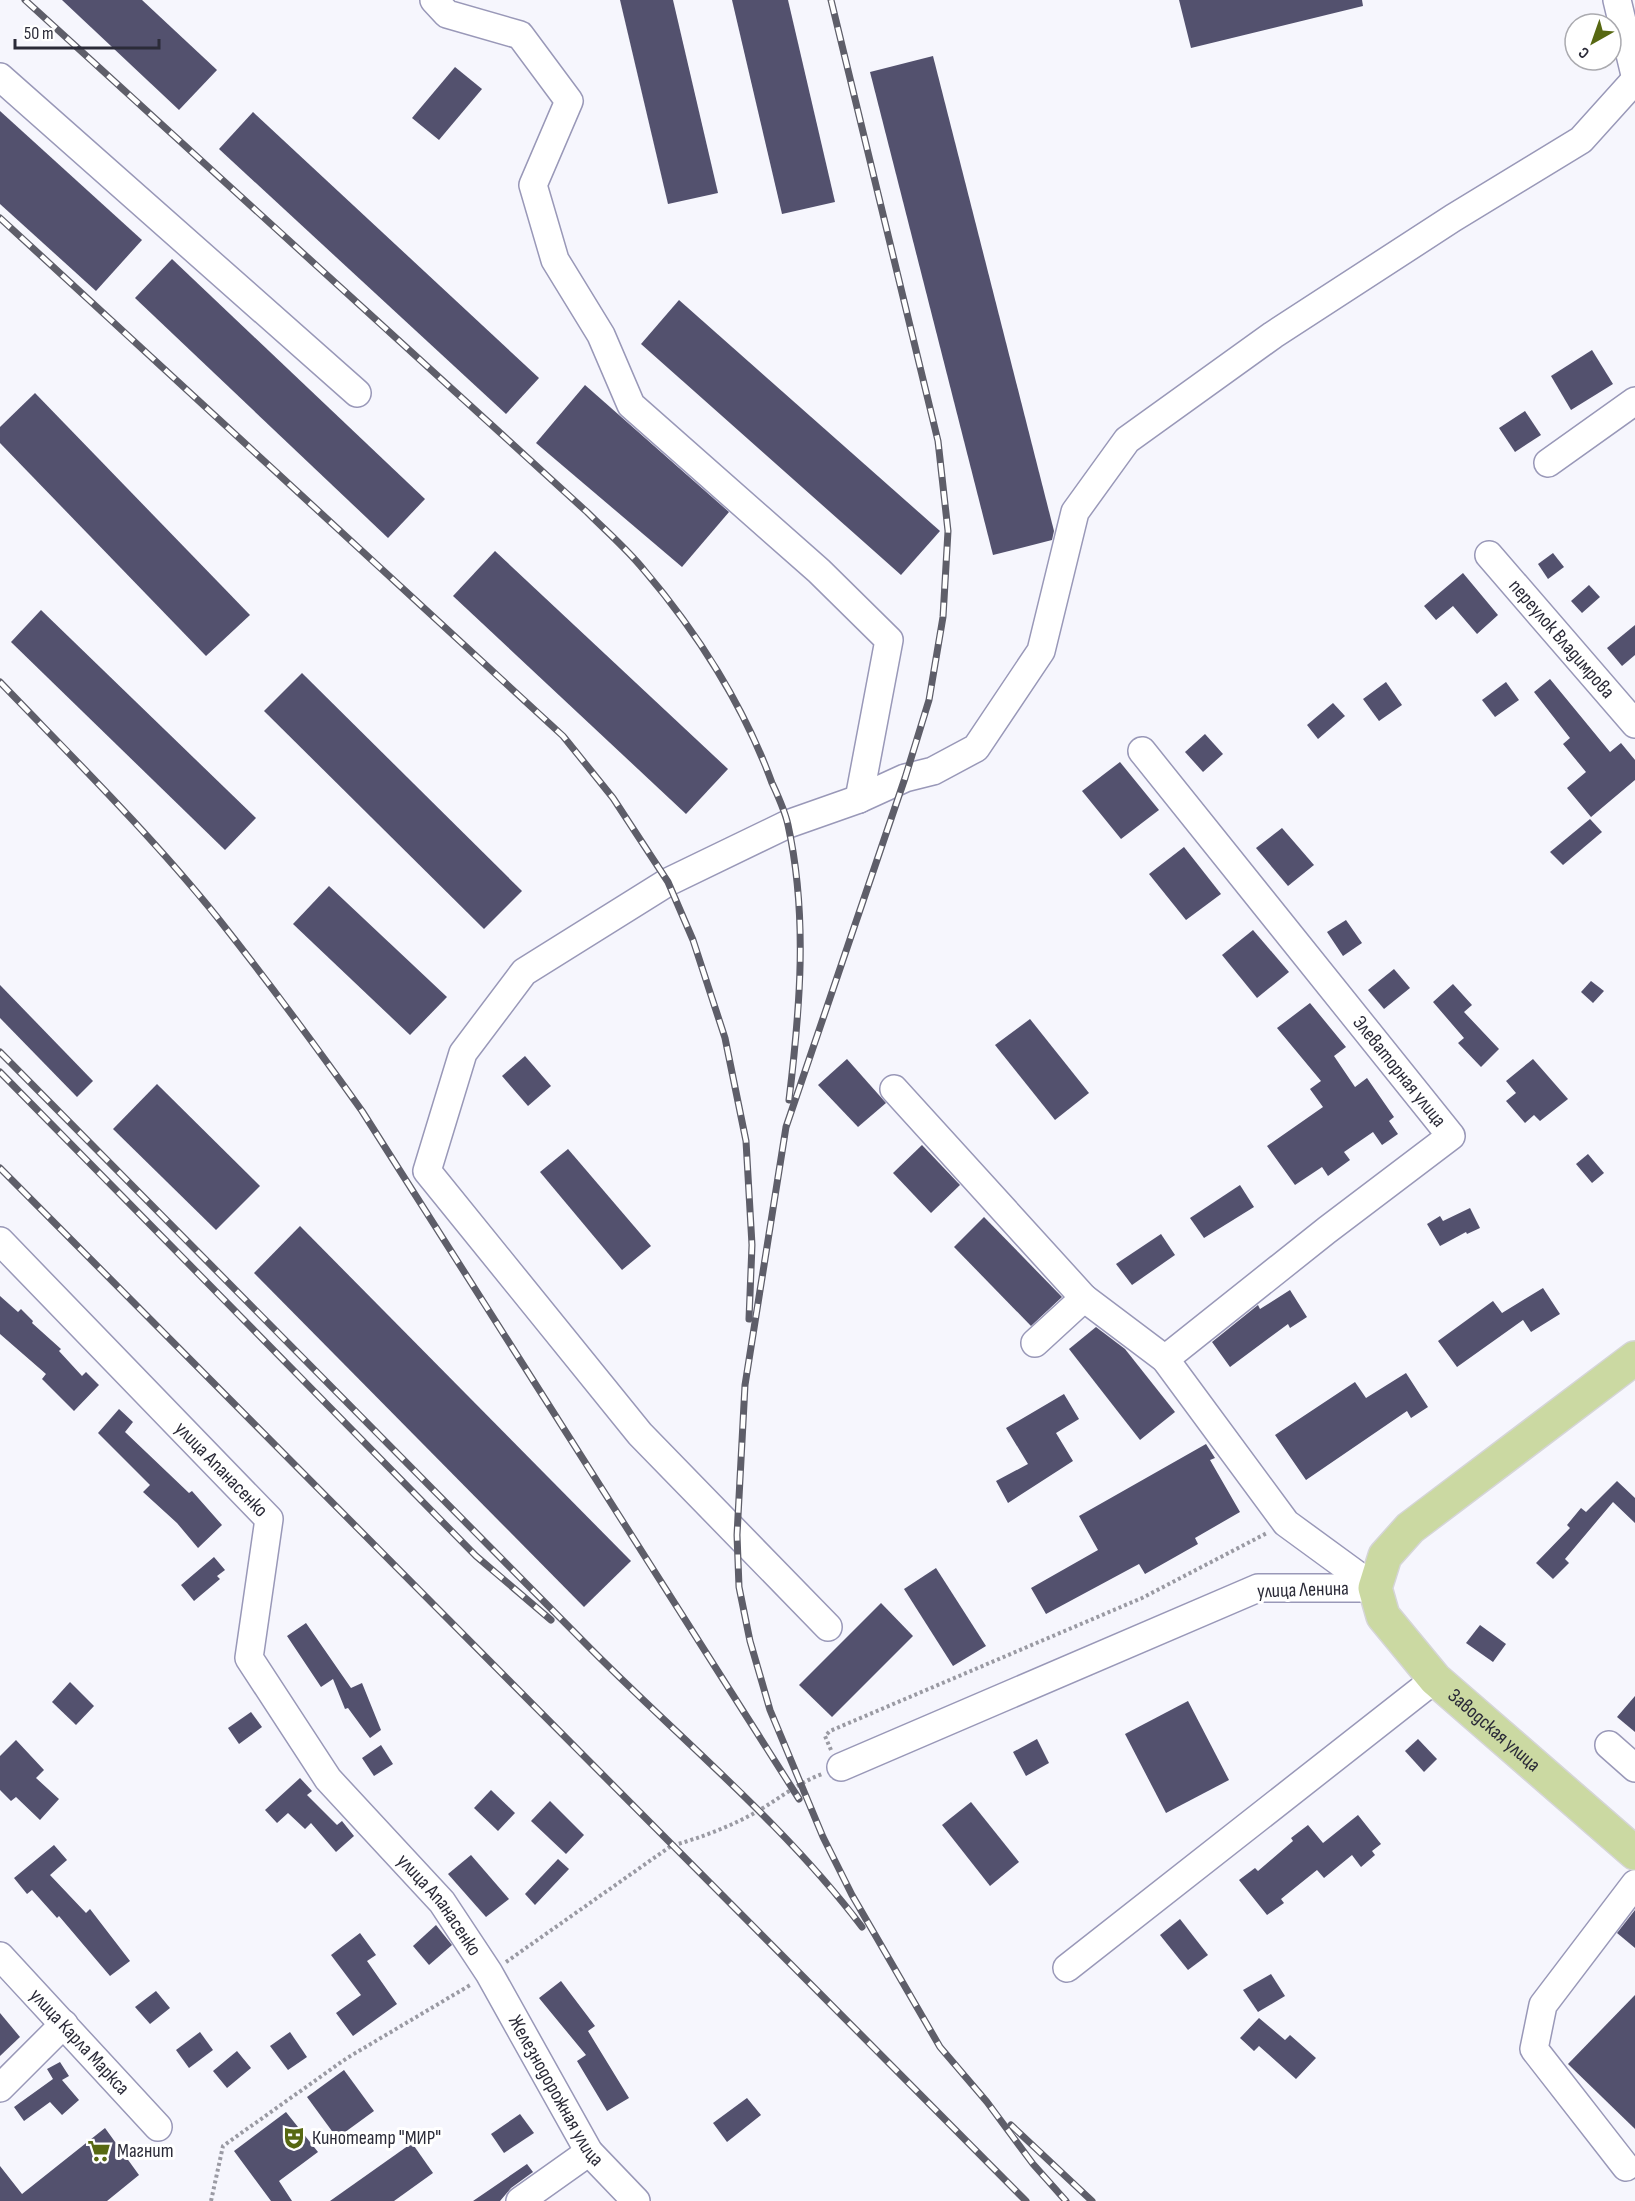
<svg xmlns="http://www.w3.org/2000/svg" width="1635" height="2201" font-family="'Sofia Sans Condensed',sans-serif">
<rect width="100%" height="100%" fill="#f6f6fd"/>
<g fill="#53516e">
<path d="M62,0h80l75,70 -38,40z"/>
<path d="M620,0h53l45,193 -50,11z"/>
<path d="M732,0h56l47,202 -53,12z"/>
<path d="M1179,0h183l1,6 -172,42z"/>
<path d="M933,56l121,475 -2,9 -59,15 -123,-483z"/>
<path d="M455,67l27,22 -43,51 -27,-22z"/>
<path d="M0,111l142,129 -46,51 -96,-87z"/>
<path d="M253,112l286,266 -33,36 -287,-265z"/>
<path d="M172,259l253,240 -37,39 -253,-240z"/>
<path d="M679,300l261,231 -39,44 -260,-231z"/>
<path d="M1592,350l21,34 -42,26 -20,-34z"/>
<path d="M585,385l144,127 -47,55 -146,-124z"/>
<path d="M35,393l215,222 -44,41 -206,-213v-16z"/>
<path d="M1525,411l16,24 -26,17 -16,-24z"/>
<path d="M495,551l233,218 -42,45 -233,-218z"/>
<path d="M1553,553l11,14 -16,12 -10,-15z"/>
<path d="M1463,573l35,42 -21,19 -24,-28 -17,14 -12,-14z"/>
<path d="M1589,585l11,12 -18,16 -11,-12z"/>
<path d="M41,610l215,208 -31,32 -214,-208z"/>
<path d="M1635,625v30l-13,11 -15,-18z"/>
<path d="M302,673l220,218 -38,38 -220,-218z"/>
<path d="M1550,679l60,73 11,-9 14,17v20l-44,37 -24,-29 19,-16 -23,-28 7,-6 -36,-46z"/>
<path d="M1386,682l16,23 -23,16 -16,-22z"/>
<path d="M1506,682l13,18 -24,17 -13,-17z"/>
<path d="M1333,703l12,13 -27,23 -11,-14z"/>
<path d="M1205,734l18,20 -20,18 -18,-20z"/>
<path d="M1120,762l39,48 -38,29 -39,-48z"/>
<path d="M1590,819l12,13 -39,33 -13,-13z"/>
<path d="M1282,828l32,37 -26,21 -32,-38z"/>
<path d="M1184,847l37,47 -35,26 -37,-46z"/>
<path d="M329,886l118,111 -37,38 -117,-111z"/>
<path d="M1346,920l16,23 -19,13 -16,-24z"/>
<path d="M1253,930l36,42 -32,26 -35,-43z"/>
<path d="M1394,969l16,19 -26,21 -16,-19z"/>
<path d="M1591,981l13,10 -11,12 -12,-11z"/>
<path d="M1453,984l19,21 -8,7 35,37 -18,18 -23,-24 6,-5 -31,-36z"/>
<path d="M0,985l93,96 -16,16 -77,-79z"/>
<path d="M1310,1003l36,44 -12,9 21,31 12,-9 27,39 -5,4 9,13 -16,11 -9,-13 -29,20 6,8 -22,16 -6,-9 -27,18 -28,-39 56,-39 -13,-18 11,-8 -44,-53z"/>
<path d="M1030,1019l59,74 -34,27 -60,-75z"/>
<path d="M525,1056l26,30 -23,20 -26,-30z"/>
<path d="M847,1059l39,44 -28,24 -40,-42z"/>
<path d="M1533,1059l35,40 -28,22 -6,-6 -9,8 -19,-22 10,-8 -10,-12z"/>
<path d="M157,1084l103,102 -44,44 -103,-101z"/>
<path d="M922,1145l38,40 -29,28 -38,-40z"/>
<path d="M568,1149l83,97 -29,24 -82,-98z"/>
<path d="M1588,1154l16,19 -12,10 -16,-19z"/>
<path d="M1240,1185l14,22 -50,31 -14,-20z"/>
<path d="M1470,1208l10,20 -13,6 -1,-2 -26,14 -13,-22 13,-8 3,5z"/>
<path d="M984,1217l78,80 -31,29 -77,-79z"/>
<path d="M300,1226l331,335 -47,46 -330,-334z"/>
<path d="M1161,1234l14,21 -43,30 -16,-21z"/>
<path d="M1543,1288l17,26 -29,18 -8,-12 -66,47 -19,-26 55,-40 9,12z"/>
<path d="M1290,1290l17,27 -17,11 -2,-4 -58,43 -18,-25 46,-37 2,4z"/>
<path d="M0,1296l18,16 3,-3 12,12 -1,2 29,26 -2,2 23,25 4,-4 13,13 -25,26 -32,-32 4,-5 -46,-40z"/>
<path d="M1096,1327l29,22 50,63 -35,28 -71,-91z"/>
<path d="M1406,1373l22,34 -17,11 -4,-7 -101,69 -31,-45 80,-53 11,16z"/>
<path d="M1064,1394l15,25 -23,14 17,28 -65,42 -12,-22 32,-17 -22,-36z"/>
<path d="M119,1409l14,13 -8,10 64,61 3,-2 30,34 -24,23 -21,-25 -34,-31 7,-7 -52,-52z"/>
<path d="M1206,1444l9,14 -5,2 30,52 -45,26 3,6 -53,30 -6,-10 -93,50 -15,-26 67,-38 -19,-34z"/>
<path d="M1617,1481l18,17v25l-22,-21 -48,57 4,4 -16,16 -17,-16 34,-35 -3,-3 14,-17 5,4z"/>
<path d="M214,1557l11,13 -8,6 3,3 -26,22 -13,-16z"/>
<path d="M936,1568l50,78 -33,20 -49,-77z"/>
<path d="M881,1603l32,33 -81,81 -33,-32z"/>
<path d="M306,1623l45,65 11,-5 19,47 -11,8 -22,-30 -3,1 -12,-30 -12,8 -34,-51z"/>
<path d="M1480,1625l26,19 -13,18 -27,-19z"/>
<path d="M70,1682l24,24 -18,19 -24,-23z"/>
<path d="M1635,1696v36l-18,-15z"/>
<path d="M1188,1701l41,79 -63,33 -41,-79z"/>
<path d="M251,1712l11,15 -23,17 -11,-16z"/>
<path d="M1037,1739l12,24 -23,13 -13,-24z"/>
<path d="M1418,1739l19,20 -13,13 -19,-21z"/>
<path d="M16,1740l28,30 -8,8 23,21 -19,21 -24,-23 -5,4 -11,-11v-34z"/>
<path d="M381,1745l12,19 -19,12 -12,-18z"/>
<path d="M300,1778l12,13 -5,4 30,30 5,-4 12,15 -18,16 -25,-29 -6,6 -17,-16 -11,10 -12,-13z"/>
<path d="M491,1790l24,23 -17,18 -24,-23z"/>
<path d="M550,1801l34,34 -18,19 -35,-33z"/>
<path d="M971,1802l48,60 -29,24 -48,-61z"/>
<path d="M1358,1815l23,29 -9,7 3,4 -14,12 -9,-12 -28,23 -7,-8 -36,29 3,4 -17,12 -28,-35 16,-12 3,3 35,-30 -2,-3 17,-13 15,18z"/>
<path d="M54,1845l13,15 -17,15 36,38 4,-4 40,52 -20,15 -51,-60 -2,2 -25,-28 -5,4 -13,-16z"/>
<path d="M471,1855l38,44 -23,18 -38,-43z"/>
<path d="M558,1859l11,10 -34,36 -10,-11z"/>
<path d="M1635,1910v38l-18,-15z"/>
<path d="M1180,1919l28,36 -20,15 -28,-35z"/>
<path d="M436,1925l16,20 -23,20 -16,-19z"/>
<path d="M360,1933l16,22 -9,6 30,43 -44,32 -17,-23 25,-18 -30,-40z"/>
<path d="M1271,1974l14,22 -27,16 -15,-22z"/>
<path d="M561,1981l34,45 -7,5 41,67 -22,13 -30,-50 9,-6 -47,-57z"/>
<path d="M156,1991l14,17 -20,16 -15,-17z"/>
<path d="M1635,1995v134l-67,-65z"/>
<path d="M0,2013l20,24 -20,19z"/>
<path d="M1259,2018l26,22 5,-5 26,23 -20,21 -37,-33 -5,5 -14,-13z"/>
<path d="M200,2032l13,18 -24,18 -13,-18z"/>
<path d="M290,2032l17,25 -19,13 -18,-24z"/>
<path d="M237,2051l14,17 -24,20 -14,-17z"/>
<path d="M60,2062l9,14 -7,4 17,20 -17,15 -12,-13 -26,19 -10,-14 39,-28 -6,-10z"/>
<path d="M344,2070l30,41 -37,27 -30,-41z"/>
<path d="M747,2098l14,17 -34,27 -14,-19z"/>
<path d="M286,2112l32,40 -39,29 13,20h-21l-37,-50z"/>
<path d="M520,2114l14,19 -30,20 -13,-19z"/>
<path d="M105,2128l34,47 -32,26h-107v-35l22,28z"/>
<path d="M412,2143l21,30 -39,28h-64z"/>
<path d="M527,2164l6,8 -22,16 -11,13h-27z"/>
</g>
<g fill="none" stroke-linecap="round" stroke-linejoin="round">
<g stroke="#9998b8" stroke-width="30">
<g id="minor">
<path d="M434,0l13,14 73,21 49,66 -36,84 22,75 46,75 30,70 188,166 70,69 -30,159"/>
<path d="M1617,0l18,75"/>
<path d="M0,77l357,316"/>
<path d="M1548,463l87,-62"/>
<path id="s1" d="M1489,555l146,169"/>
<path id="s2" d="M1142,751l309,385 -124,94 -162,129"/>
<path d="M894,1089l190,209"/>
<path id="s3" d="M0,1241l269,278 -20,139 79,121 114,123 47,71 100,179 47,49"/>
<path d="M1035,1343l49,-45 81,61 121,164 89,65"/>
<path d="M828,1627l-188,-193 -213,-263 36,-118 61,-81 144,-90 120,-58 71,-25 46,-21 28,-7 43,-23 65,-97 34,-139 52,-72 146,-105 180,-117 128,-78 54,-60"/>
<path d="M1609,1745l26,23"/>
<path d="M841,1767l417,-179h117"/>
<path id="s4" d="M0,1956l158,171"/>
<path d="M1067,1968l368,-289"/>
<path d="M0,2088l64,-64"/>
<path d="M1626,2167l-92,-118 9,-44 92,-121"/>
<path d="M520,2201l69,-49"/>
</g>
</g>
<g stroke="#d5d5d7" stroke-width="36">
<g id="major">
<path id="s5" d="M1635,1358l-225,170 -25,28 -10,32 8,28 52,63 200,174"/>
</g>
</g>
<g stroke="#9a9aa3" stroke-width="4" stroke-dasharray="3 3" stroke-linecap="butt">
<path d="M831,1750l-6,-14 5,-5 312,-133 125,-65"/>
<path d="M506,1962l165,-116c29,-8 61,-20 87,-35 22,-13 40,-28 64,-37"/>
<path d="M211,2201l12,-55 124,-88 125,-74"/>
</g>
<use href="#minor" stroke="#fff" stroke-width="27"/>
<use href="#major" stroke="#cbd9a2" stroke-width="33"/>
<g stroke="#5e5e69" stroke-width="7">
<g id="rail">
<path d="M25,0l562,512c19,19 40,37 57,58 53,62 100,136 128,213 6,13 13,28 16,42 20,91 12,184 1,275"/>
<path d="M831,0l107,441 10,90 -5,86 -14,83 -24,78 -119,349 -41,258 -8,150 2,52 11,54 20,69 53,127 29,58 88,152 47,55 46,62 33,37"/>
<path d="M0,218l563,518 50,62 55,84 25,58 32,98 21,103 6,104 -3,74"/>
<path d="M0,682c74,77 150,152 217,235 50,63 98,128 145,194l437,688"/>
<path d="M0,1052c194,196 388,392 582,588 93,95 200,181 280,287"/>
<path d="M0,1072l476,484 75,64"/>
<path d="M0,1168l1026,1033"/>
<path d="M1011,2125l81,76"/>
</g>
</g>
<use href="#rail" stroke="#fff" stroke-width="4.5" stroke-dasharray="14" stroke-linecap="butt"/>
</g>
<defs>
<g id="theatre-bare" transform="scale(1.8)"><path d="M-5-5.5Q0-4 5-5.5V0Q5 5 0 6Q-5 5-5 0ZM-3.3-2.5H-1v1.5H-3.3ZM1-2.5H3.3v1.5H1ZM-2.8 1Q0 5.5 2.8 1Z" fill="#576812" stroke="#fff" stroke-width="2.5" paint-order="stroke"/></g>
<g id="supermarket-bare" transform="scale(1.8)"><path d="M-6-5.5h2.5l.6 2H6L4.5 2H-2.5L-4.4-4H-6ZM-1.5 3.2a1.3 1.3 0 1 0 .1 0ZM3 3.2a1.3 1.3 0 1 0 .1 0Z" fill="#576812" stroke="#fff" stroke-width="2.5" paint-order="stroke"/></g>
</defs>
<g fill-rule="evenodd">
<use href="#theatre-bare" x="294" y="2138"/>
<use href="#supermarket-bare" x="99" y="2151"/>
</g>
<g text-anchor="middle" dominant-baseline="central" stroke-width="6" stroke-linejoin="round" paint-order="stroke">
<g font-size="20" fill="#2b2b38" stroke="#fff">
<text stroke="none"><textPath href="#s1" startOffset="111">переулок Владимрова</textPath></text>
<text stroke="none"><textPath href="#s2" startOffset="411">Элеваторная улица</textPath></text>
<text stroke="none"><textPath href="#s3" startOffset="318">улица Апанасенко</textPath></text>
<text transform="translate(1303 1590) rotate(-2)">улица Ленина</text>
<text stroke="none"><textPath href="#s5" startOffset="542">Заводская улица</textPath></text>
<text stroke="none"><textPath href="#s3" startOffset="840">улица Апанасенко</textPath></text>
<text stroke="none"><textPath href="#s4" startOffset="117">улица Карла Маркса</textPath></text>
<text stroke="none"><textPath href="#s3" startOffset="1060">Железнодорожная улица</textPath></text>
</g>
<g font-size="20" fill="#2b2b38" stroke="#fff" text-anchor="start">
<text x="312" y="2138">Кинотеатр "МИР"</text>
<text x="117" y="2151">Магнит</text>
</g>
</g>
<g transform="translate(1593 42) rotate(220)"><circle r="28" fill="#ffffff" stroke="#aaaaaf" stroke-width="1.5"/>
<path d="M0-4.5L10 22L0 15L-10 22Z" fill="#576812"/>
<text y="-9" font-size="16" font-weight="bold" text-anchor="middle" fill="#2b2b38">С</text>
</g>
<path d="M15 39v9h144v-9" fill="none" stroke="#2b2b38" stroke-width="3"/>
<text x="24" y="39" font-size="18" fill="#2b2b38" stroke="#ffffff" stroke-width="4.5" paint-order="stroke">50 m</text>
</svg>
